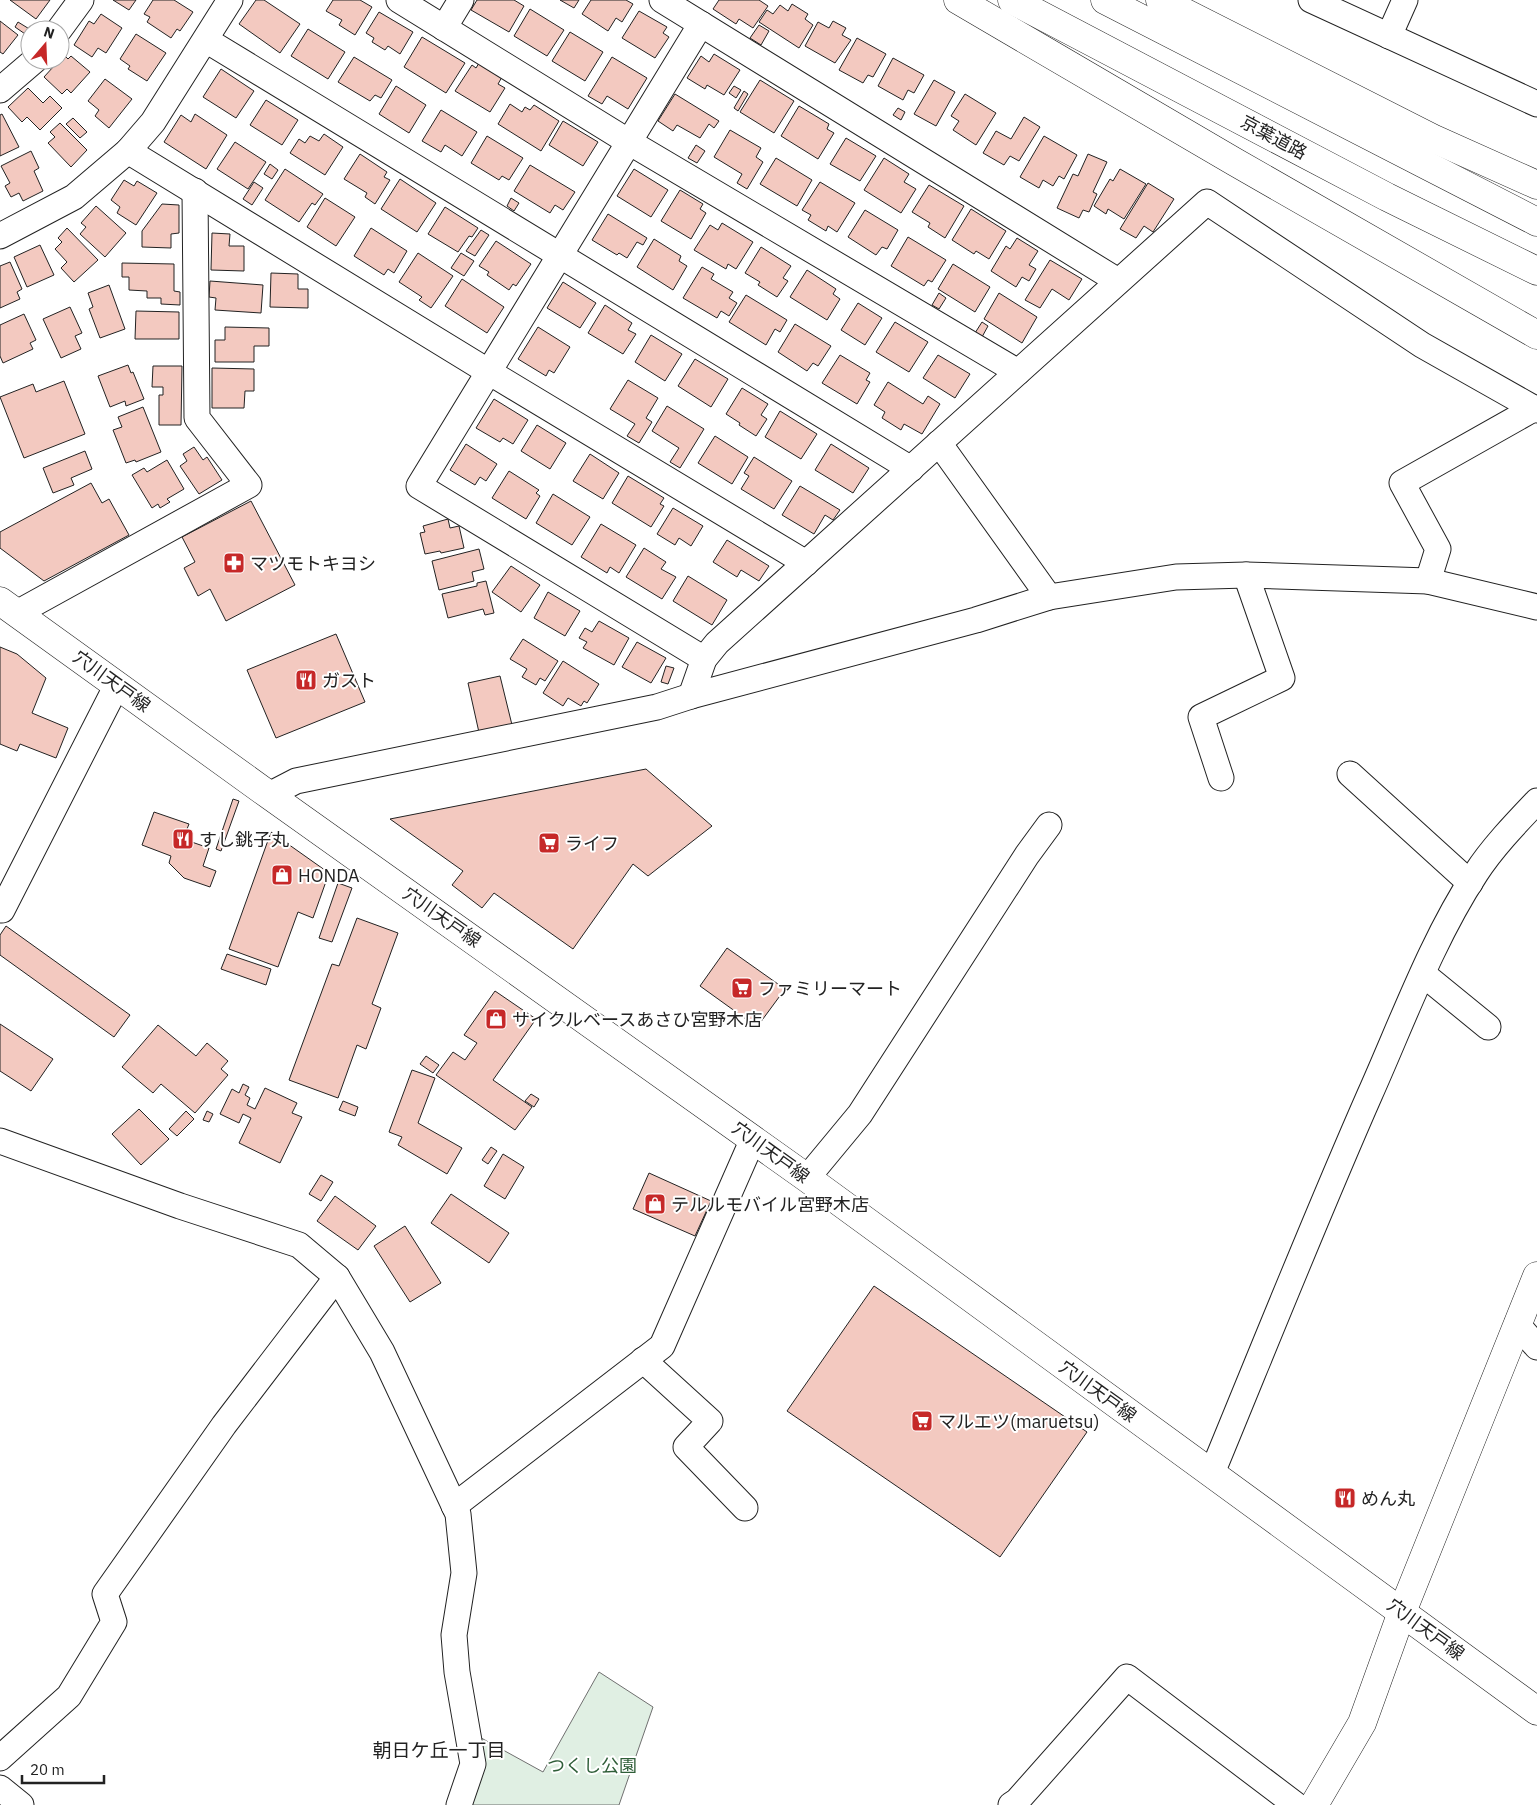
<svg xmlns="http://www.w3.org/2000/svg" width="1537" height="1805" font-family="'IBM Plex Sans','Noto Sans JP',sans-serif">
<rect width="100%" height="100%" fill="#fff"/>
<path fill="#e0efe3" stroke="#6f6f6f" d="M599,1672l54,35 -34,98h-151l6,-71 69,38z"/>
<g fill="#f3c9c0" stroke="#222">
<path d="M10,0h40l-14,19z"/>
<path d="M113,0h23l-7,10z"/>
<path d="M153,0h21l19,12 -13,19 -3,-2 -6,9 -24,-16 3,-5 -6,-3z"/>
<path d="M256,0h8l36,24 -20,29 -41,-29z"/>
<path d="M333,0h27l12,7 -17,28 -16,-10 3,-5 -16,-9z"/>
<path d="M477,0h37l10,6 -15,26 -38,-22z"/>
<path d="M560,0h19l-5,8z"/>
<path d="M591,0h35l7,4 -11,18 -6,-4 -8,13 -26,-17z"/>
<path d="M719,0h40l9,6 -15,22 -14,-9 -3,5 -23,-15z"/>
<path d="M792,4l16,10 -3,5 8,6 -14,23 -40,-26 8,-12 6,4 7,-9 8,6z"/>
<path d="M530,9l34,21 -17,26 -33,-20z"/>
<path d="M639,11l28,16 -4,6 6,4 -14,21 -33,-20z"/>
<path d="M379,12l34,20 -13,22 -12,-8 -3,4 -13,-8 2,-4 -8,-5z"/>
<path d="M101,14l21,14 -16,25 -8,-5 -6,9 -18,-12 15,-24 5,3z"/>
<path d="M0,21l18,14 -15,19 -3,-2z"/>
<path d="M833,21l13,7 -4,7 9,5 -16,23 -30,-17 13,-24 11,6z"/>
<path d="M18,22l13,8 -3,6 -13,-9z"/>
<path d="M759,25l10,6 -8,14 -11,-7z"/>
<path d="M308,29l37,23 -17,27 -37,-23z"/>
<path d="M570,32l33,20 -18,29 -33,-20z"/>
<path d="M136,34l30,19 -19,28 -19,-12 2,-3 -10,-7z"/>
<path d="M422,37l43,26 -19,30 -42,-26z"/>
<path d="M857,38l29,16 -13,23 -5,-2 -5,8 -24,-13z"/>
<path d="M714,54l26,16 -16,25 -17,-10 -2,4 -18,-11 14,-22 8,6z"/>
<path d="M64,55l4,4 3,-3 19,16 -19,21 -4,-4 -5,5 -18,-17z"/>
<path d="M354,57l38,23 -11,18 -6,-3 -5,6 -32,-19z"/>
<path d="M612,57l35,21 -19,31 -21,-13 -5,8 -14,-8z"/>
<path d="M893,58l31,17 -10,18 -6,-3 -5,10 -25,-14z"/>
<path d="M479,63l23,14 -4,7 7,4 -15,24 -35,-21 17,-26 4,3z"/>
<path d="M221,69l33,22 -18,27 -33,-21z"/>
<path d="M105,79l27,20 -23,29 -14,-12 4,-6 -11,-9z"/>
<path d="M760,80l34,21 -20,32 -34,-21z"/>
<path d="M934,80l21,12 -19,34 -22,-12z"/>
<path d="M396,86l30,19 -17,28 -30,-19z"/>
<path d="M734,86l7,4 -5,8 -7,-5z"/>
<path d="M28,88l15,15 7,-7 12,12 -22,22 -13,-13 -5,5 -14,-15z"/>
<path d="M744,91l4,3 -10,17 -4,-3z"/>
<path d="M675,94l44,27 -5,7 -5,-4 -9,14 -23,-13 -4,6 -15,-10z"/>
<path d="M965,94l31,19 -20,32 -23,-15 6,-9 -8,-5z"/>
<path d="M266,100l32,20 -16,25 -32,-20z"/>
<path d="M510,104l12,8 3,-5 5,3 4,-5 25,16 -18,30 -43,-27z"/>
<path d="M799,106l30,18 -2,5 7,4 -16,26 -37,-23z"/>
<path d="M898,108l7,4 -4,8 -8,-5z"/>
<path d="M441,110l36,22 -15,24 -17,-11 -4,7 -19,-11z"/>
<path d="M2,114l17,33 -19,9v-41z"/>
<path d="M195,114l32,21 -21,34 -42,-27 17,-27 10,7z"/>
<path d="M1024,117l16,10 -21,34 -9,-5 -6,9 -21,-12 13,-22 15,8z"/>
<path d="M73,118l14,14 -7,6 -14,-14z"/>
<path d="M563,121l35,21 -15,24 -34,-21z"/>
<path d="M60,123l27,27 -16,17 -23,-24 7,-6 -5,-5z"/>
<path d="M730,130l31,18 -5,9 7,5 -16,27 -10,-6 5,-9 -28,-17z"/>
<path d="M324,134l19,13 -18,28 -35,-22 9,-14 6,4 5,-7 9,5z"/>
<path d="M487,136l36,22 -14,22 -7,-4 -3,4 -28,-17z"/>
<path d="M1044,136l33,19 -13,24 -5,-3 -6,10 -10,-6 -4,8 -19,-11z"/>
<path d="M846,138l30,18 -16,25 -30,-17z"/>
<path d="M235,142l31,20 -18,27 -31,-20z"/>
<path d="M696,145l9,6 -8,12 -9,-5z"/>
<path d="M31,151l8,17 -5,3 9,20 -20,10 -4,-8 -8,4 -6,-11 5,-3 -9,-17z"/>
<path d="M360,154l27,18 -3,5 6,3 -15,24 -10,-7 2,-4 -23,-14z"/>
<path d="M1088,154l19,8 -14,30 4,2 -8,18 -6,-2 -4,8 -22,-10 16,-34 5,2z"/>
<path d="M776,158l36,22 -15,26 -37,-22z"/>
<path d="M884,158l25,16 -5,8 12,7 -15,24 -37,-23z"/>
<path d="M270,164l8,6 -6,9 -8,-5z"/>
<path d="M530,165l45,27 -12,18 -8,-5 -5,8 -36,-22z"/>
<path d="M285,169l38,25 -8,11 -3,-2 -13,19 -34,-22z"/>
<path d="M634,169l34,21 -17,27 -34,-21z"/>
<path d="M1120,169l26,15 -22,35 -16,-10 -2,5 -12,-8 16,-27 3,2z"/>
<path d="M400,179l36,24 -19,29 -36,-23z"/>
<path d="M124,180l10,6 3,-5 20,12 -21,32 -19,-12 3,-6 -9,-7z"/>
<path d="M254,182l9,6 -11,17 -9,-6z"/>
<path d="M820,182l35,21 -18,29 -9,-6 -2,5 -18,-11 3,-5 -9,-5z"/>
<path d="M1148,183l26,16 -21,33 -9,-6 -8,12 -16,-9z"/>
<path d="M929,185l35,21 -19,32 -17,-11 2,-4 -18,-11z"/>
<path d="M680,190l23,14 -3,5 6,4 -15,26 -30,-18z"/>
<path d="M325,198l30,19 -19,29 -29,-19z"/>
<path d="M511,198l8,5 -5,8 -7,-5z"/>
<path d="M162,204l17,1v28l-8,1v14l-29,-1v-16z"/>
<path d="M96,206l30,27 -21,24 -25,-23 6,-7 -5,-4z"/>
<path d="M445,207l33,21 -6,9 -3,-1 -11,16 -30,-18z"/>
<path d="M971,209l35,22 -17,28 -13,-8 -2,3 -22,-14z"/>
<path d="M865,210l33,20 -11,19 -5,-2 -6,8 -28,-18z"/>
<path d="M608,214l39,24 -4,7 -6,-3 -10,16 -8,-5 -2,2 -25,-15z"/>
<path d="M722,223l31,19 -17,27 -8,-5 -2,5 -32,-19 16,-25 8,5z"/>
<path d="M67,228l31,32 -24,22 -13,-14 6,-6 -12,-13 7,-7 -4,-4z"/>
<path d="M371,228l36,23 -13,22 -6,-4 -4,6 -30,-19z"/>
<path d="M481,230l8,5 -14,21 -9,-5z"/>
<path d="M212,233l18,1 -1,12h15v25l-33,-1z"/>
<path d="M908,237l38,23 -14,22 -4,-2 -4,6 -33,-20z"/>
<path d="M1017,238l21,13 -9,14 7,4 -7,12 -7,-4 -6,10 -25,-16 15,-25 4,3z"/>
<path d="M654,239l27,17 -2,5 8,5 -14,24 -36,-23z"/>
<path d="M496,241l35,23 -15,22 -3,-2 -4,6 -22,-15 2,-3 -10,-6z"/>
<path d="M40,245l14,30 -27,12 -13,-30z"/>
<path d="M761,247l30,19 -8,12 5,3 -11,16 -19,-12 2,-3 -15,-9z"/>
<path d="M418,253l35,23 -22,32 -12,-8 3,-3 -23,-15z"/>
<path d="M461,253l13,8 -10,15 -13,-8z"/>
<path d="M1050,260l32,19 -13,21 -17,-11 -12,19 -15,-8z"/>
<path d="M10,262l12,27 -5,3 3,7 -20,9v-42z"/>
<path d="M122,263l52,1v27l6,1v13l-19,-1v-6h-14v-7l-18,-1v-13h-7z"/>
<path d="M953,264l37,23 -15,25 -37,-23z"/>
<path d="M702,267l12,7 -3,5 22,13 -4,6 8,5 -8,13 -8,-5 -4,7 -34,-20z"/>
<path d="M807,270l29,19 -3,5 7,5 -13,21 -37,-23z"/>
<path d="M271,273l27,1v15h10v19l-38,-1z"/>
<path d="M462,279l42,28 -17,26 -42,-27z"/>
<path d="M210,281l53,4 -2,28 -46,-3 1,-12 -7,-1z"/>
<path d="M563,282l33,21 -16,25 -33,-20z"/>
<path d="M109,285l16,44 -25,9 -11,-29 4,-2 -5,-14z"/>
<path d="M939,293l7,5 -7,11 -7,-4z"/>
<path d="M999,293l38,24 -15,26 -38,-24z"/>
<path d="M746,295l41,25 -7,12 -5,-3 -9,16 -37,-23z"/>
<path d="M858,303l24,15 -17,27 -24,-15z"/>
<path d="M605,305l27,18 -4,7 8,4 -13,20 -35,-21z"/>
<path d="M70,307l12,26 -7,3 6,13 -20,9 -18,-39z"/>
<path d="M136,311l43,1v27h-44z"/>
<path d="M24,314l12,26 -6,3 3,6 -30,14 -3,-7v-31z"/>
<path d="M895,322l33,20 -19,30 -33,-20z"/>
<path d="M982,322l6,4 -6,11 -7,-4z"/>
<path d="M795,324l36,22 -13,20 -5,-3 -6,8 -29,-19z"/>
<path d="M225,327l44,1v18h-15v16h-39v-22h10z"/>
<path d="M538,327l32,20 -16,26 -5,-3 -3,6 -28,-17z"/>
<path d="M651,335l31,19 -17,27 -30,-19z"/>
<path d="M840,355l30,18 -4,7 4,2 -13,22 -35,-21z"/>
<path d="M938,355l32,19 -15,24 -32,-20z"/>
<path d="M695,359l33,20 -17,28 -33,-21z"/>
<path d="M128,365l3,8 2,-1 11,27 -18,7 -1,-5 -15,6 -12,-31z"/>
<path d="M153,366h29l-1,59h-22v-30h4v-8h-11z"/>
<path d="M212,368l42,1v22h-9l-1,17h-32z"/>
<path d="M628,380l30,18 -12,20 6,4 -13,21 -12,-7 8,-12 -25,-15z"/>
<path d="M64,381l21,53 -61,24 -24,-61 33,-13 3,8z"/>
<path d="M888,382l35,22 5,-8 12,8 -18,30 -18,-10 -3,6 -19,-12 3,-6 -11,-7z"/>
<path d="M742,388l26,16 -7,11 6,4 -11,17 -17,-11 1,-2 -14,-9z"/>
<path d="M494,399l34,21 -15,24 -10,-6 -3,4 -24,-14z"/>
<path d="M667,406l37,23 -24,39 -10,-6 9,-14 -27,-17z"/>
<path d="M143,407l18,45 -25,10 -1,-2 -9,3 -13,-33 9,-3 -4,-10z"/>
<path d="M780,411l37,23 -16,25 -36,-22z"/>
<path d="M537,425l29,18 -16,26 -29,-18z"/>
<path d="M715,436l33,21 -16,27 -34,-21z"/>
<path d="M466,444l31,20 -11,17 -6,-4 -5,8 -25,-15z"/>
<path d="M831,444l38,24 -16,25 -38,-23z"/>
<path d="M194,447l9,13 4,-3 15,23 -23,14 -19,-28 7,-5 -4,-7z"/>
<path d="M85,451l7,18 -21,9 3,7 -21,8 -10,-25z"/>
<path d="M590,454l29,19 -16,26 -30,-18z"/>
<path d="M754,457l38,24 -18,28 -33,-20 8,-13 -5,-3z"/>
<path d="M167,460l17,29 -17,10 3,3 -10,6 -2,-4 -6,4 -20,-33 12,-7 3,4z"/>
<path d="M509,471l30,19 -3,3 4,3 -14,23 -34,-21z"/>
<path d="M628,476l36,22 -4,6 4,2 -13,21 -39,-24z"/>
<path d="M91,483l11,20 7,-4 20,36 -85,46 -44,-33v-16z"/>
<path d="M800,486l40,24 -7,10 -8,-5 -11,19 -32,-19z"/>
<path d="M553,494l37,23 -18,28 -36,-22z"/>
<path d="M251,501l44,84 -69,36 -16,-32 -12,7 -14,-28 11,-6 -13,-25z"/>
<path d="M673,508l30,18 -12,20 -12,-8 -4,7 -18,-11z"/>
<path d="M448,519l2,9 9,-2 5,22 -23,5 -1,-2 -15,3 -5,-21 5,-1 -2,-6z"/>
<path d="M601,524l35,21 -17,28 -9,-6 -3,6 -26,-16z"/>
<path d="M727,540l42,26 -10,15 -18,-11 -4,7 -24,-15z"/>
<path d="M644,548l22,14 -5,7 15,8 -14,22 -36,-22z"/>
<path d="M479,549l5,20 -12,3 2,9 -35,9 -7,-29z"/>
<path d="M511,566l29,19 -19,27 -29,-20z"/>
<path d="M688,576l39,24 -15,25 -39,-24z"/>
<path d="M486,581l8,32 -9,2 -2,-6 -35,9 -6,-24 35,-8v-3z"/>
<path d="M548,592l32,19 -15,25 -31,-18z"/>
<path d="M599,621l30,17 -15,27 -31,-17 4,-6 -8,-4 6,-10 7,4z"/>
<path d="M336,634l29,68 -89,36 -29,-68z"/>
<path d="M523,639l35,22 -13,20 -5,-3 -4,7 -14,-8 5,-8 -17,-10z"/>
<path d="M637,642l29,16 -15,25 -29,-16z"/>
<path d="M0,647l17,7 29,24 -14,35 36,15 -12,30 -36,-14 -3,7 -17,-7z"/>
<path d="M563,661l36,23 -12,19 -3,-2 -3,5 -13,-8 -5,8 -20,-13z"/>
<path d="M666,666l8,2 -6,16 -7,-2z"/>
<path d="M500,676l13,53 -33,8 -12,-54z"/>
<path d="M646,769l66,57 -64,50 -15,-12 -60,85 -79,-56 -12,15 -30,-23 11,-14 -73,-52z"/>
<path d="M233,799l6,2 -18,50 -5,-2z"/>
<path d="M154,812l35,12 -6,15 26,9 -6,18 13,5 -6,16 -26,-9 -15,-15 2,-7 -29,-11z"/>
<path d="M271,832l58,41 -16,45 -15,-6 -20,55 -49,-18z"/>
<path d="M338,883l14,5 -20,54 -13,-4z"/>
<path d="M357,918l41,15 -26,71 9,4 -15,41 -9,-4 -19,53 -49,-18 43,-116 7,2z"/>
<path d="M6,926l124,89 -16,22 -114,-82v-20z"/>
<path d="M727,948l58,41 -28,38 -57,-41z"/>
<path d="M227,954l44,15 -5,16 -45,-16z"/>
<path d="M495,991l41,28 -43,61 39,27 -17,23 -79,-55 17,-23 12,8 12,-17 -13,-8z"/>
<path d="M0,1024l53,35 -22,32 -31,-20z"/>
<path d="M158,1025l38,31 11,-13 21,18 -7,8 7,6 -33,38 -34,-29 -8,9 -31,-26z"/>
<path d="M426,1056l13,9 -6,8 -13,-9z"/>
<path d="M412,1070l23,8 -17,45 44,25 -15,26 -49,-29 4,-8 -13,-5z"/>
<path d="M243,1084l6,3 -4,8 5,3 -3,7 8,4 10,-21 32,15 -5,10 10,4 -22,46 -41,-20 12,-25 -8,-4 -4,9 -19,-9 12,-25 7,4z"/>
<path d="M531,1094l8,5 -5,8 -9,-6z"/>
<path d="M343,1101l15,6 -3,9 -16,-6z"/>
<path d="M139,1109l30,30 -28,26 -29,-31z"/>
<path d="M186,1111l8,8 -17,17 -8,-7z"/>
<path d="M207,1111l6,3 -4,8 -6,-2z"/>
<path d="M491,1147l6,4 -9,13 -6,-4z"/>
<path d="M503,1154l21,13 -19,32 -21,-13z"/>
<path d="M649,1173l62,28 -16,35 -62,-27z"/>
<path d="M321,1175l12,7 -12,19 -12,-7z"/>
<path d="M451,1194l58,39 -20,30 -58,-40z"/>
<path d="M335,1196l41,30 -18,24 -41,-29z"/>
<path d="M405,1226l36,57 -31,19 -36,-56z"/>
<path d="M874,1286l213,146 -87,125 -213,-146z"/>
</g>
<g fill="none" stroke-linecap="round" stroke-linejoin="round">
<g stroke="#222" stroke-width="27">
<g id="street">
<path d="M399,0l230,142 389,230"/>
<path d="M662,0l456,281"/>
<path d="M1311,0l226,104"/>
<path d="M701,24l-282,462 285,173"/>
<path d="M444,28l17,-28"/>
<path d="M59,30l22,-30"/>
<path d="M1389,36l16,-36"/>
<path d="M206,40l705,429"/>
<path d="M0,90l35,-30"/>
<path d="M128,151l361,221 317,191"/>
<path d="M0,236l74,-39 54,-46 25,-29 77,-122"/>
<path d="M939,443l110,154"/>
<path d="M1428,581l10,-32 -36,-66 133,-75"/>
<path d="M17,613l232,-128 -52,-67 -2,-227"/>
<path d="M691,696l13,-37 13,-16 490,-441 215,143 115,65"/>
<path d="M1350,774l120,109"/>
<path d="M1221,778l-20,-61 81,-39 -36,-103"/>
<path d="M269,795l27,-14 361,-74 34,-11 285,-76 73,-23 127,-20 70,-2 182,6 109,26"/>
<path d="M2,910l115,-225"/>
<path d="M1423,974l65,53"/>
<path d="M0,1141l180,65 119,39 38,32 45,75 76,162 6,59 -10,62 3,37 16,92 -14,41"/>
<path d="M807,1178l53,-64 167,-259 22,-30"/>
<path d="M1517,1324l20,23"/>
<path d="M643,1360l67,61 -24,26 59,61"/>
<path d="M1212,1473c52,-126 103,-254 158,-379 33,-74 62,-154 106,-221 16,-25 41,-51 61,-72"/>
<path d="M454,1506l208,-160 91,-207"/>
<path d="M0,1758l69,-62 45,-74 -9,-28 119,-169 113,-148"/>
<path d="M0,1788l21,17"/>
<path d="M1011,1805l6,-4 110,-124 169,128"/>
</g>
</g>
<g stroke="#222" stroke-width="29">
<path id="secondary" d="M1314,1805l48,-82 40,-111 135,-336"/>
</g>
<g stroke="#222" stroke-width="29">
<path id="primary" d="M0,601l269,194 538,383 730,533"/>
</g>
<g stroke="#222" stroke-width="29">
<g id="highway">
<path d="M958,0l277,162 302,173"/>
<path d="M1012,0l375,197 150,74"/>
<path d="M1105,0l432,222"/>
<path d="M1160,0l272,138 105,47"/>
</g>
</g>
<use href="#street" stroke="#fff" stroke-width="25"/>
<use href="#secondary" stroke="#fff" stroke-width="28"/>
<use href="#primary" stroke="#fff" stroke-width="28"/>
<use href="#highway" stroke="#fff" stroke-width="28"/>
</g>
<defs>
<g id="pharmacy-square" transform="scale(1.125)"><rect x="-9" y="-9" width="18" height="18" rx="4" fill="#c62828" stroke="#fff"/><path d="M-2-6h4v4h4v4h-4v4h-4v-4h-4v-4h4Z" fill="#fff"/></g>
<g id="restaurant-square" transform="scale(1.125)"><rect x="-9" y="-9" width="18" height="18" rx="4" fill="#c62828" stroke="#fff"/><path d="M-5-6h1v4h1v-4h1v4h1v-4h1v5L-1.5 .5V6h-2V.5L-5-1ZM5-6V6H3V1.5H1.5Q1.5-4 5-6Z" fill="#fff"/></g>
<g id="supermarket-square" transform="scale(1.125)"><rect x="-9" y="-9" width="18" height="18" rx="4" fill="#c62828" stroke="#fff"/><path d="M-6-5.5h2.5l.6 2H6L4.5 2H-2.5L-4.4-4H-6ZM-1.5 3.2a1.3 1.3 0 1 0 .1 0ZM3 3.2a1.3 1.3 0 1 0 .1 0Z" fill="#fff"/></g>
<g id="shop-square" transform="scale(1.125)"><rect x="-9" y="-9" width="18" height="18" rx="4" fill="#c62828" stroke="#fff"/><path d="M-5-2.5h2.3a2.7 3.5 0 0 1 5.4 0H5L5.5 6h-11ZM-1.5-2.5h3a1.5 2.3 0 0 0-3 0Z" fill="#fff"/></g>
</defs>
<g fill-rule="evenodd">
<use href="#pharmacy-square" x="234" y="563"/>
<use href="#restaurant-square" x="306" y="680"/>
<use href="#restaurant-square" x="183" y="839"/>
<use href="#supermarket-square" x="549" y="843"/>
<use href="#shop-square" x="282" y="875"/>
<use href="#supermarket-square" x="742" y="988"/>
<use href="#shop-square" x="496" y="1019"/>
<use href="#shop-square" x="655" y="1204"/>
<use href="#supermarket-square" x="922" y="1421"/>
<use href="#restaurant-square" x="1345" y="1498"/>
</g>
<g text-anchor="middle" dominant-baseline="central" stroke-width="4" stroke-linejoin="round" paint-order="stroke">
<g font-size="18" fill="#222" stroke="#fff">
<text transform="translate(1274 137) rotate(28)">京葉道路</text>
<text transform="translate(112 681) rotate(36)">穴川天戸線</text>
<text transform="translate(442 917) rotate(35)">穴川天戸線</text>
<text transform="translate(771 1152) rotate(36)">穴川天戸線</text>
<text transform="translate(1098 1391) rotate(36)">穴川天戸線</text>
<text transform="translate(1426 1629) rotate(36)">穴川天戸線</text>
</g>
<g font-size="18" fill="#222" stroke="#fff" text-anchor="start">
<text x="250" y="563">マツモトキヨシ</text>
<text x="322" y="680">ガスト</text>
<text x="199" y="839">すし銚子丸</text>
<text x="565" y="843">ライフ</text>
<text x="298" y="875">HONDA</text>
<text x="758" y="988">ファミリーマート</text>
<text x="512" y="1019">サイクルベースあさひ宮野木店</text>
<text x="671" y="1204">テルルモバイル宮野木店</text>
<text x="938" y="1421">マルエツ(maruetsu)</text>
<text x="1361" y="1498">めん丸</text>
</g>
<g font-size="18" fill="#2f5e38" stroke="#fff">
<text x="592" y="1765">つくし公園</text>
</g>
<g font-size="19" fill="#222" stroke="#fff">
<text x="439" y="1750">朝日ケ丘一丁目</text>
</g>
</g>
<g transform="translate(45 45) rotate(19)"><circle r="24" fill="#ffffff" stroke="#a7a7a7"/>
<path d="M0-4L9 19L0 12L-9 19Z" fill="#c62828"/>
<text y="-8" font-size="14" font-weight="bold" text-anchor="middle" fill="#222222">N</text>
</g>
<path d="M22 1775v8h82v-8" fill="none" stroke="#222222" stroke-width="2.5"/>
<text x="30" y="1775" font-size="15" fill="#222222" stroke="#ffffff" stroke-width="4" paint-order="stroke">20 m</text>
</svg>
